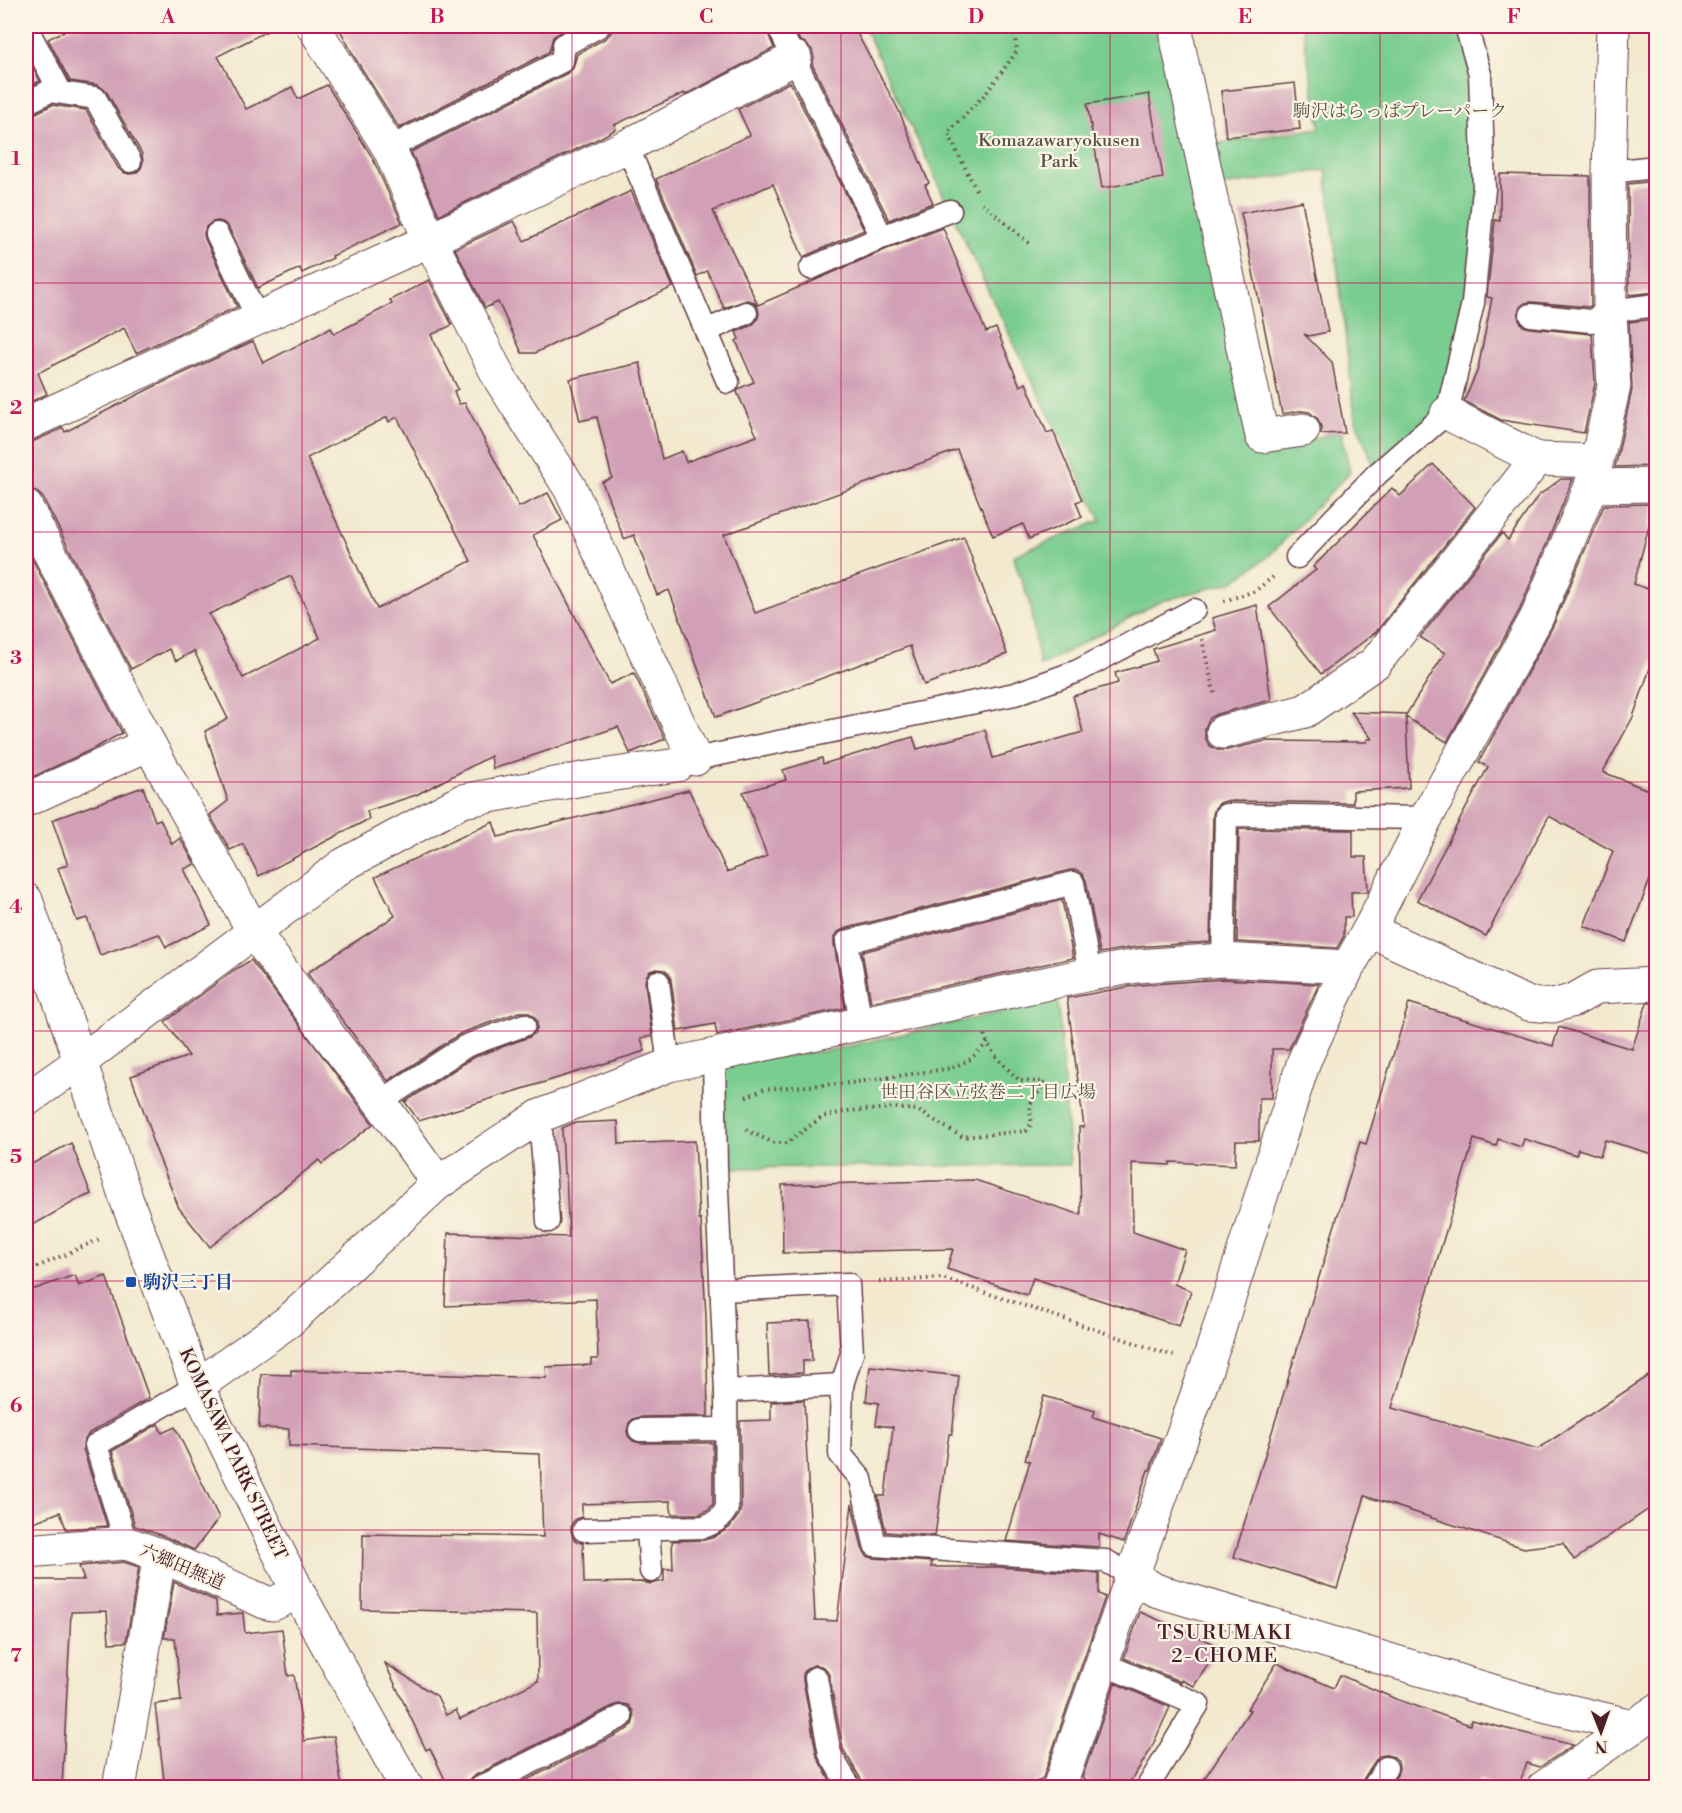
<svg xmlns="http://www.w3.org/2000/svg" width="1682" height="1813" font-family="'Libre Bodoni','Noto Serif JP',serif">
<rect width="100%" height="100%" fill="#fcf5e5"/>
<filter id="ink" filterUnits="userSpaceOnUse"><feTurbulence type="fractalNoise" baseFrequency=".0167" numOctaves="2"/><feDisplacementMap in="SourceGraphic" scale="12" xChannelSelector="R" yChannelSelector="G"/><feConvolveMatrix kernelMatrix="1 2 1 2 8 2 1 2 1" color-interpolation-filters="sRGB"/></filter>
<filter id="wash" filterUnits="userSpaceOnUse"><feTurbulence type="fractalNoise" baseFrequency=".008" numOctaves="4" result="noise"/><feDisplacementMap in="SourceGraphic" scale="24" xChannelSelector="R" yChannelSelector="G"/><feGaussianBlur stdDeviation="1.35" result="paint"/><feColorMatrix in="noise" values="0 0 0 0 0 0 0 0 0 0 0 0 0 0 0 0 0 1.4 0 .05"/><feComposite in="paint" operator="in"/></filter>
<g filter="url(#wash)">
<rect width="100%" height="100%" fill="#f2e9cf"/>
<g fill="#7acd90" stroke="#62765e" stroke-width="1.5">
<path d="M864,26h299l2,28 89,397 87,-19 9,40 -82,85 -36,25 -73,20 -119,64 -11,-65 -16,-45 88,-36 -109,-221z"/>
<path d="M1302,26h164l18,163 -37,224 -70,61 -22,-56 -29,-248 -117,18 -9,-42 120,-18z"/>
<path d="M1058,1000l12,165 -354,3 6,-105 104,-12z"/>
</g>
<g id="blocks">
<g fill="#d2a0b6" fill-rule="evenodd">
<path d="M74,26h203l-59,30 28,53 46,-22 6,12 29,-14 45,72 30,66 -70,33 1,2 -31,15 -2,-5 -42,20 -29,-60 -5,-5 -5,-2 -7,1 -6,5 -2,7 1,5 32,68 -101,46 -12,-25 -86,45 9,21 -21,10v-288l6,-1 20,-10 34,5 32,58 5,4 6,2 7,-1 5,-5 2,-6 -1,-8 -36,-63 -8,-6 -28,-4 -22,-42z"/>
<path d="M338,26h234l-19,11 -4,15 -150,76 -44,-70z"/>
<path d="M612,26h153l9,22 -89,47 -1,-2 -70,32 2,4 -16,9 -161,77 -28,-63 157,-79 5,-5 4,-14 29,-16 5,-5z"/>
<path d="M793,26h60l46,85 30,72 -4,2 8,18 -44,17 -77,-156 2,-6 -2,-8 -7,-7 -5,-2z"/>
<path d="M26,55l14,26 -14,7z"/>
<path d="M790,82l74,148 -61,27 -30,-73 -60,27 45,94 129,-56 56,-21 43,104 10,-4 24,58 6,-3 21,50 6,-2 29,69 -6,2 6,15 -53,22 -6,-15 -30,12 -36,-86 -233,85 31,78 209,-76 43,117 -83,31 -14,-39 -194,71 -47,-127 -12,5 -23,-60 -10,4 -22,-57 10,-4 -15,-61 -17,4 -10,-42 70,-16 22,96 20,-8 4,11 71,-26 -20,-44 3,-4 14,-6 -18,-41 3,-2 -3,-7 16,-7 5,-5 2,-6 -1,-6 -4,-6 -7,-2 -23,8 -17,-37 -10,5 -41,-97 94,-44 -12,-26z"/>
<path d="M1295,83l5,46 -74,8 -5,-46z"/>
<path d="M1149,94l14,84 -61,10 -15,-84z"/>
<path d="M1500,174l90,2 1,130 -3,1 -56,-5 -7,1 -5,4 -2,7 1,6 4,6 6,2 63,6 3,50 -11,49 -83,-13 -37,-19 14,-32 14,-71 -5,-1 8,-77 5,1z"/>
<path d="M1656,181v111l-27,3 -1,-111z"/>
<path d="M631,191l42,96 -138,66h-13l-24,-51 -13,6 -30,-59 59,-28 10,20z"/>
<path d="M1302,201l26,131 -19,4 -5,-2 28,28 13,71 -24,1v-7l-3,-8 -9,-7 -9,-1 -18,3 -41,-201z"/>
<path d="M429,280l23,45 -21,10 27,54 -4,2 5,13 6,-1 54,104 29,-14 14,27 -29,15 77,149 24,-11 31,66 -35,14 -12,-26 -125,42 -2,-13 -75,39 -49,16 2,8 -110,57 -16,-32 -13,6 -20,-35 18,-14 -23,-70 23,-12 -34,-68 -18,10 -7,-12 -38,20 -88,-171 -7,-7 -10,-3v-45l8,-2 29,-13 2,4 88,-45 100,-46 10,22 68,-35 3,6 58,-30 -2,-4zM387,417l2,5 8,-5 74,144 -94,48 -70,-151zM291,576l29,62 -77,40 -34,-64z"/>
<path d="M1656,319v59l-7,1 3,87 -37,1 17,-77 -3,-68z"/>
<path d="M1433,464l42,43 -99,125 -55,42 -52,-67 47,-37 -3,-3 79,-79 8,8z"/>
<path d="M1561,479h12l-53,130 -73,133 -41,-25 3,71 -56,3v12l-127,-2 -6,2 -5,5 -2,7 -3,127 -74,5 -36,6 -14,-73 -3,-6 -6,-4h-7l-226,59 -6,3 -4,5v7l11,64 -128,27 -2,-11 -37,7 -7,-51 -2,-6 -5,-4 -8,-1 -6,2 -4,5 -1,7 7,53 -11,2 4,13 -226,70 -14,-19 67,-44 57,-21 6,-4 2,-5v-7l-4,-6 -6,-3h-8l-58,21 -73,48 -81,-108 88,-57 -20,-39 118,-55 5,15 191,-47 38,82 40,-16 -24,-64 43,-12 -3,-10 39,-12 1,6 90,-27 4,12 68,-19 8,28 90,-26 -10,-36 45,-13 -3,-10 42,-12 -4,-12 63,-19 -4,-12 45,-13 14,95 -53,14 -8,4 -5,10v9l4,8 8,5h10l38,-9 102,1v-3h5l-21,-27 55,2v1l39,-62 -25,-16 82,-104 6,7 30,-44z"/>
<path d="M1653,504v6l-19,74 22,8v59l-23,66 -30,55 53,21v71l-30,78 -42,-16 29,-75 -64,-35 -63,120 -69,-36 71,-133 -9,-5 74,-136 51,-121z"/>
<path d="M26,547l96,186 -25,14 -71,33z"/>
<path d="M143,787l12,34 5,-2 12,25 8,-6 15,26 -11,5 27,56 -45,22 -7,-13 -59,21 -13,-37 -10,3 -19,-53 10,-3 -16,-45z"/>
<path d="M1239,829l114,1v27h13l2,35h-17l1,25h-8v19l-7,12 -100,-6z"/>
<path d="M1062,900l11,58 -202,44 -9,-50z"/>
<path d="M251,960l122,164 -51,40 -3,-4 -109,87 -31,-39 -29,-73 2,-1 -21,-58 58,-20 -24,-34 69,-52z"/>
<path d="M1223,979l96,5 -30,65h-17v49h-13v43h-23l-1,24 -65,-3v3l-38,-2 1,69 52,18 -11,34 17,7 -12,35 -146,-48 -6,17 -80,-26 6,-20 -170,4 -1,-68 193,-5 106,35 -2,-88h5l-17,-129 72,-13z"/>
<path d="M1409,1003l144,43 6,-19 73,22 15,-46h9v152l-51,-15 -5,16 -22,-7 -2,6 -52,-16 -3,8 -23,-8 -2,7 -22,-7 -82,269 146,41 118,-78v133l-82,56 -11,-17 -39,5 -159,-52 -28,93 -64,-21 -1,1 -38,-12 126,-415 6,2z"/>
<path d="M618,1121l1,23 76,-3 4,79h2l5,97 2,99 -69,1 -6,2 -4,4 -2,8 1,5 5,5 7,2h73v61l-4,5 -9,5h-28l-2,-13 -88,3v13l-6,2 -4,4 -1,7 2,8 4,4 6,1 1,40 59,-1 8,2 13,-3v-12h9l-1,-28 31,-1 9,-2 17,-10 10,-13 2,-7 -1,-87 31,-1v-18l33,-2 11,220 22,1 15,-117 10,44 5,8 6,2 59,4 -1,5h67l101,7v20l6,3 -62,181 -16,10h-164l-1,-7 -19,-32 -14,-74 -3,-6 -5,-3 -7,-1 -7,3 -4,6v6l14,77 17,31h-323l117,-59 4,-4 2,-7 -1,-7 -5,-6 -7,-1 -6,1 -141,71 -6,5 -1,7h-18l-19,-40 -4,2 -41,-87 52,33 9,19 10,-5 4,9 78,-38 -1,-68 -175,-4 1,-75 180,3 -3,-83 -251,-8v-17l-30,-1 2,-54 30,1v-5l256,8 -1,-11 45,-2v-6h7l-2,-60 -151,7 3,-73 121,4 -3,-63h-2l-2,-46 12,-5z"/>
<path d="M71,1143l20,51 -14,6 -51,29v-62z"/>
<path d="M75,1275l4,11 27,-10 43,122 -60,35 -6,10v6l24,77 -41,3 -6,-17 -34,13v-233z"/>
<path d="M810,1321l2,40h-9v12l-34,2 -2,-52z"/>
<path d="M870,1366l89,10 -7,58h-3l-14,102 -49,-4 -8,-36h7l8,-69 -17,-2 3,-22 -13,-2z"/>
<path d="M1044,1396l51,15 -2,6 68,21 -11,32h-2l-24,72 -25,-8v13l-93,-6 24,-80 -5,-1z"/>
<path d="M158,1424l4,9 13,-6 44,91 -25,32 -28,-13 -31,-11 -23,-75z"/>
<path d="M124,1562l15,5 -13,75 -17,1 -2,-32 -36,1 -9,176h-36v-208h58l-5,-14z"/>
<path d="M174,1582l42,19 1,14 26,-2 2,20 37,-4 6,47 6,-1 10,66 30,-5 8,52h-177l-10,-84 26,-3 -6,-63h-11z"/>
<path d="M1140,1612l80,34 -26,40 -13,-6v2l-57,-24z"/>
<path d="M1277,1663l57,25 6,-13 56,24 74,26 1,-5 102,25 -33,22 -13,-4 -9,25h-15l-24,-9 -4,9h-86l8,-13 2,-7 -1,-7 -4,-4 -8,-2 -7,1 -4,5 -13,20 -2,7h-162l52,-78 -3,-1z"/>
<path d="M1115,1683l55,24 -20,44 -24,37h-28l-16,-10z"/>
</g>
</g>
</g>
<g filter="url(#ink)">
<use href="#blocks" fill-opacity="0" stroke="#633d44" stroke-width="1.5"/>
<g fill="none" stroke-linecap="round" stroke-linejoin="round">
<g stroke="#633d44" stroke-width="25">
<g id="service">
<path d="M778,26l104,211"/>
<path d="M26,27l32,60 -32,16"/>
<path d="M49,91l46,7 35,63"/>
<path d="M627,146l101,236"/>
<path d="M389,148l173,-87 2,-16 35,-19"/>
<path d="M1609,172l47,-5"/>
<path d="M217,234l41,85"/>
<path d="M811,268l71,-31 68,-26"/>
<path d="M1531,315l60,6 19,-10 46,-6"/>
<path d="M706,331l40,-18"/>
<path d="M1297,557l80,-83 70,-61 26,-110 11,-114 -4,-115 -14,-48"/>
<path d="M695,759l320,-65 63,-23 116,-61"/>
<path d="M1223,960l3,-145 200,3"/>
<path d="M658,982l11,83"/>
<path d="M861,1024l-14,-82 226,-59 17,91"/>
<path d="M380,1102l86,-56 58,-21"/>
<path d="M540,1116l8,105"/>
<path d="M722,1290l126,-6 4,69 -10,32"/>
<path d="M726,1391l116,-6 -2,69 21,25 14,66 231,16 26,15"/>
<path d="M640,1430l86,-1"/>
<path d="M584,1530l119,-3c12,-4 18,-8 24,-19l-1,-117 -10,-223 -2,-114"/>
<path d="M648,1530l3,41"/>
<path d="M126,1543l-30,-98 101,-59"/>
<path d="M1101,1663l97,41 -51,84"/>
<path d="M816,1678l14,76 20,34"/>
<path d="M480,1788l141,-71"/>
<path d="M1373,1788l13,-20"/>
</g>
</g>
<g stroke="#633d44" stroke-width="35">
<g id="minor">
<path d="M313,26l76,122 41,92 70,139 70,109 125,271"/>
<path d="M1176,26l2,18 84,392 41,-6"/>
<path d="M1447,413l90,46"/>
<path d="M26,424l404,-184 197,-94 168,-88"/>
<path d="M1591,486l65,-1"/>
<path d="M26,507l123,237 105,188 76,105 50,65 58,81"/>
<path d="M1223,732l82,-21 70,-48 162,-204 59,2"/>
<path d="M26,800l123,-56"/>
<path d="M1369,930l160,74 24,2 21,-6 23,-13 59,-3"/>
<path d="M81,1061l262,-196 119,-64 126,-23 89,-13"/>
<path d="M197,1386l92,-65 149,-138 102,-67 129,-51 421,-91 47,-8 86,-6 125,7"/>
<path d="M26,1551l100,-8 34,12 107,48 6,1 25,-12"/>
<path d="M1132,1576l23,14 371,111 107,25"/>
<path d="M119,1788l41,-233"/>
<path d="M1059,1788l73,-212 75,-209 97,-306 44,-94 21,-37 57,-112 111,-201 54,-131 23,-100 -4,-75 -1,-139 4,-146"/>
<path d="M1543,1788l113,-77"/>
</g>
</g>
<g stroke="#633d44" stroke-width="35">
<g id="tertiary">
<path d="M26,900l101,301 70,185 101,206 109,196"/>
<path d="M26,1100l55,-39"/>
</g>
</g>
<g stroke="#633d44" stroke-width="4" stroke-dasharray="1.5 4.5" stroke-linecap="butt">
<path d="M976,190l-28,-57 39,-41 30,-41 -4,-25"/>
<path d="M982,203l49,42"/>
<path d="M1224,601l31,-10 18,-14"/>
<path d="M1202,639l13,57"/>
<path d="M746,1097l18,-8 87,-6 101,-15 19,-9 17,-17"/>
<path d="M746,1130l28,13h13l35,-26 26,-6 47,-3 22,2 45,27 64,-6 6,-8c-6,-27 4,-22 13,-41l-25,-1c-14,-14 -32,-29 -36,-48"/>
<path d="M26,1272l76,-34"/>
<path d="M879,1282l63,-4 232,78"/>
</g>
<use href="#service" stroke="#fff" stroke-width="22"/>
<use href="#minor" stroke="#fff" stroke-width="33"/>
<use href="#tertiary" stroke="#fff" stroke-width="33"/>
</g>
</g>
<path fill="none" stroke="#c2185b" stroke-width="1.5" stroke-opacity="0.55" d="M302,26v1762M572,26v1762M841,26v1762M1110,26v1762M1380,26v1762M26,283h1630M26,532h1630M26,782h1630M26,1031h1630M26,1281h1630M26,1530h1630"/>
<rect fill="#1a4fb4" stroke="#fcf5e5" stroke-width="2" x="125" y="1276" width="12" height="12" rx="3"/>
<g text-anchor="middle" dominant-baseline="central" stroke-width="4.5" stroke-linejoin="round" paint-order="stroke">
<g font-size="18" fill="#585349" stroke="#fcf5e5">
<text x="1400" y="111">駒沢はらっぱプレーパーク</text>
<text x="1059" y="140">Komazawaryokusen<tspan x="1059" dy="21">Park</tspan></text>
<text x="988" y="1092">世田谷区立弦巻二丁目広場</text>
</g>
<g font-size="18" font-weight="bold" fill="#164399" stroke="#fcf5e5" text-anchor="start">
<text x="143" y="1282">駒沢三丁目</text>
</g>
<g font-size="18" fill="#4a1f2b" stroke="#fcf5e5">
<text transform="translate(233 1454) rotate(65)">KOMASAWA PARK STREET</text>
<text transform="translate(182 1567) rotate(23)">六郷田無道</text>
</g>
<g font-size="20" letter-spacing="1.5" fill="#4a1f2b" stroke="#fcf5e5">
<text x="1225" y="1633">TSURUMAKI<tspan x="1225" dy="23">2-CHOME</tspan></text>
</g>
</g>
<rect width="1682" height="1813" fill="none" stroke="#fcf5e5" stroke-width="66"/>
<g transform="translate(1601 1732) rotate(179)" stroke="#fcf5e5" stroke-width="4.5" paint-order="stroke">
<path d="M0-4.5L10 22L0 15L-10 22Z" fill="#4a1f2b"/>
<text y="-9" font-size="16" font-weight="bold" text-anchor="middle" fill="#4a1f2b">N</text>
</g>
<rect x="33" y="33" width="1616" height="1747" fill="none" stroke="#c2185b" stroke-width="2"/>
<g font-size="20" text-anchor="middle" font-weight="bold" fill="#c2185b">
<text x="168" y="23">A</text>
<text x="437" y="23">B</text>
<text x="706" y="23">C</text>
<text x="976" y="23">D</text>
<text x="1245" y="23">E</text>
<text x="1514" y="23">F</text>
<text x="16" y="165">1</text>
<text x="16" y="414">2</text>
<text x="16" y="664">3</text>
<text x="16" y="913">4</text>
<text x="16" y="1163">5</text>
<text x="16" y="1412">6</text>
<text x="16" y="1662">7</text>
</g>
</svg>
